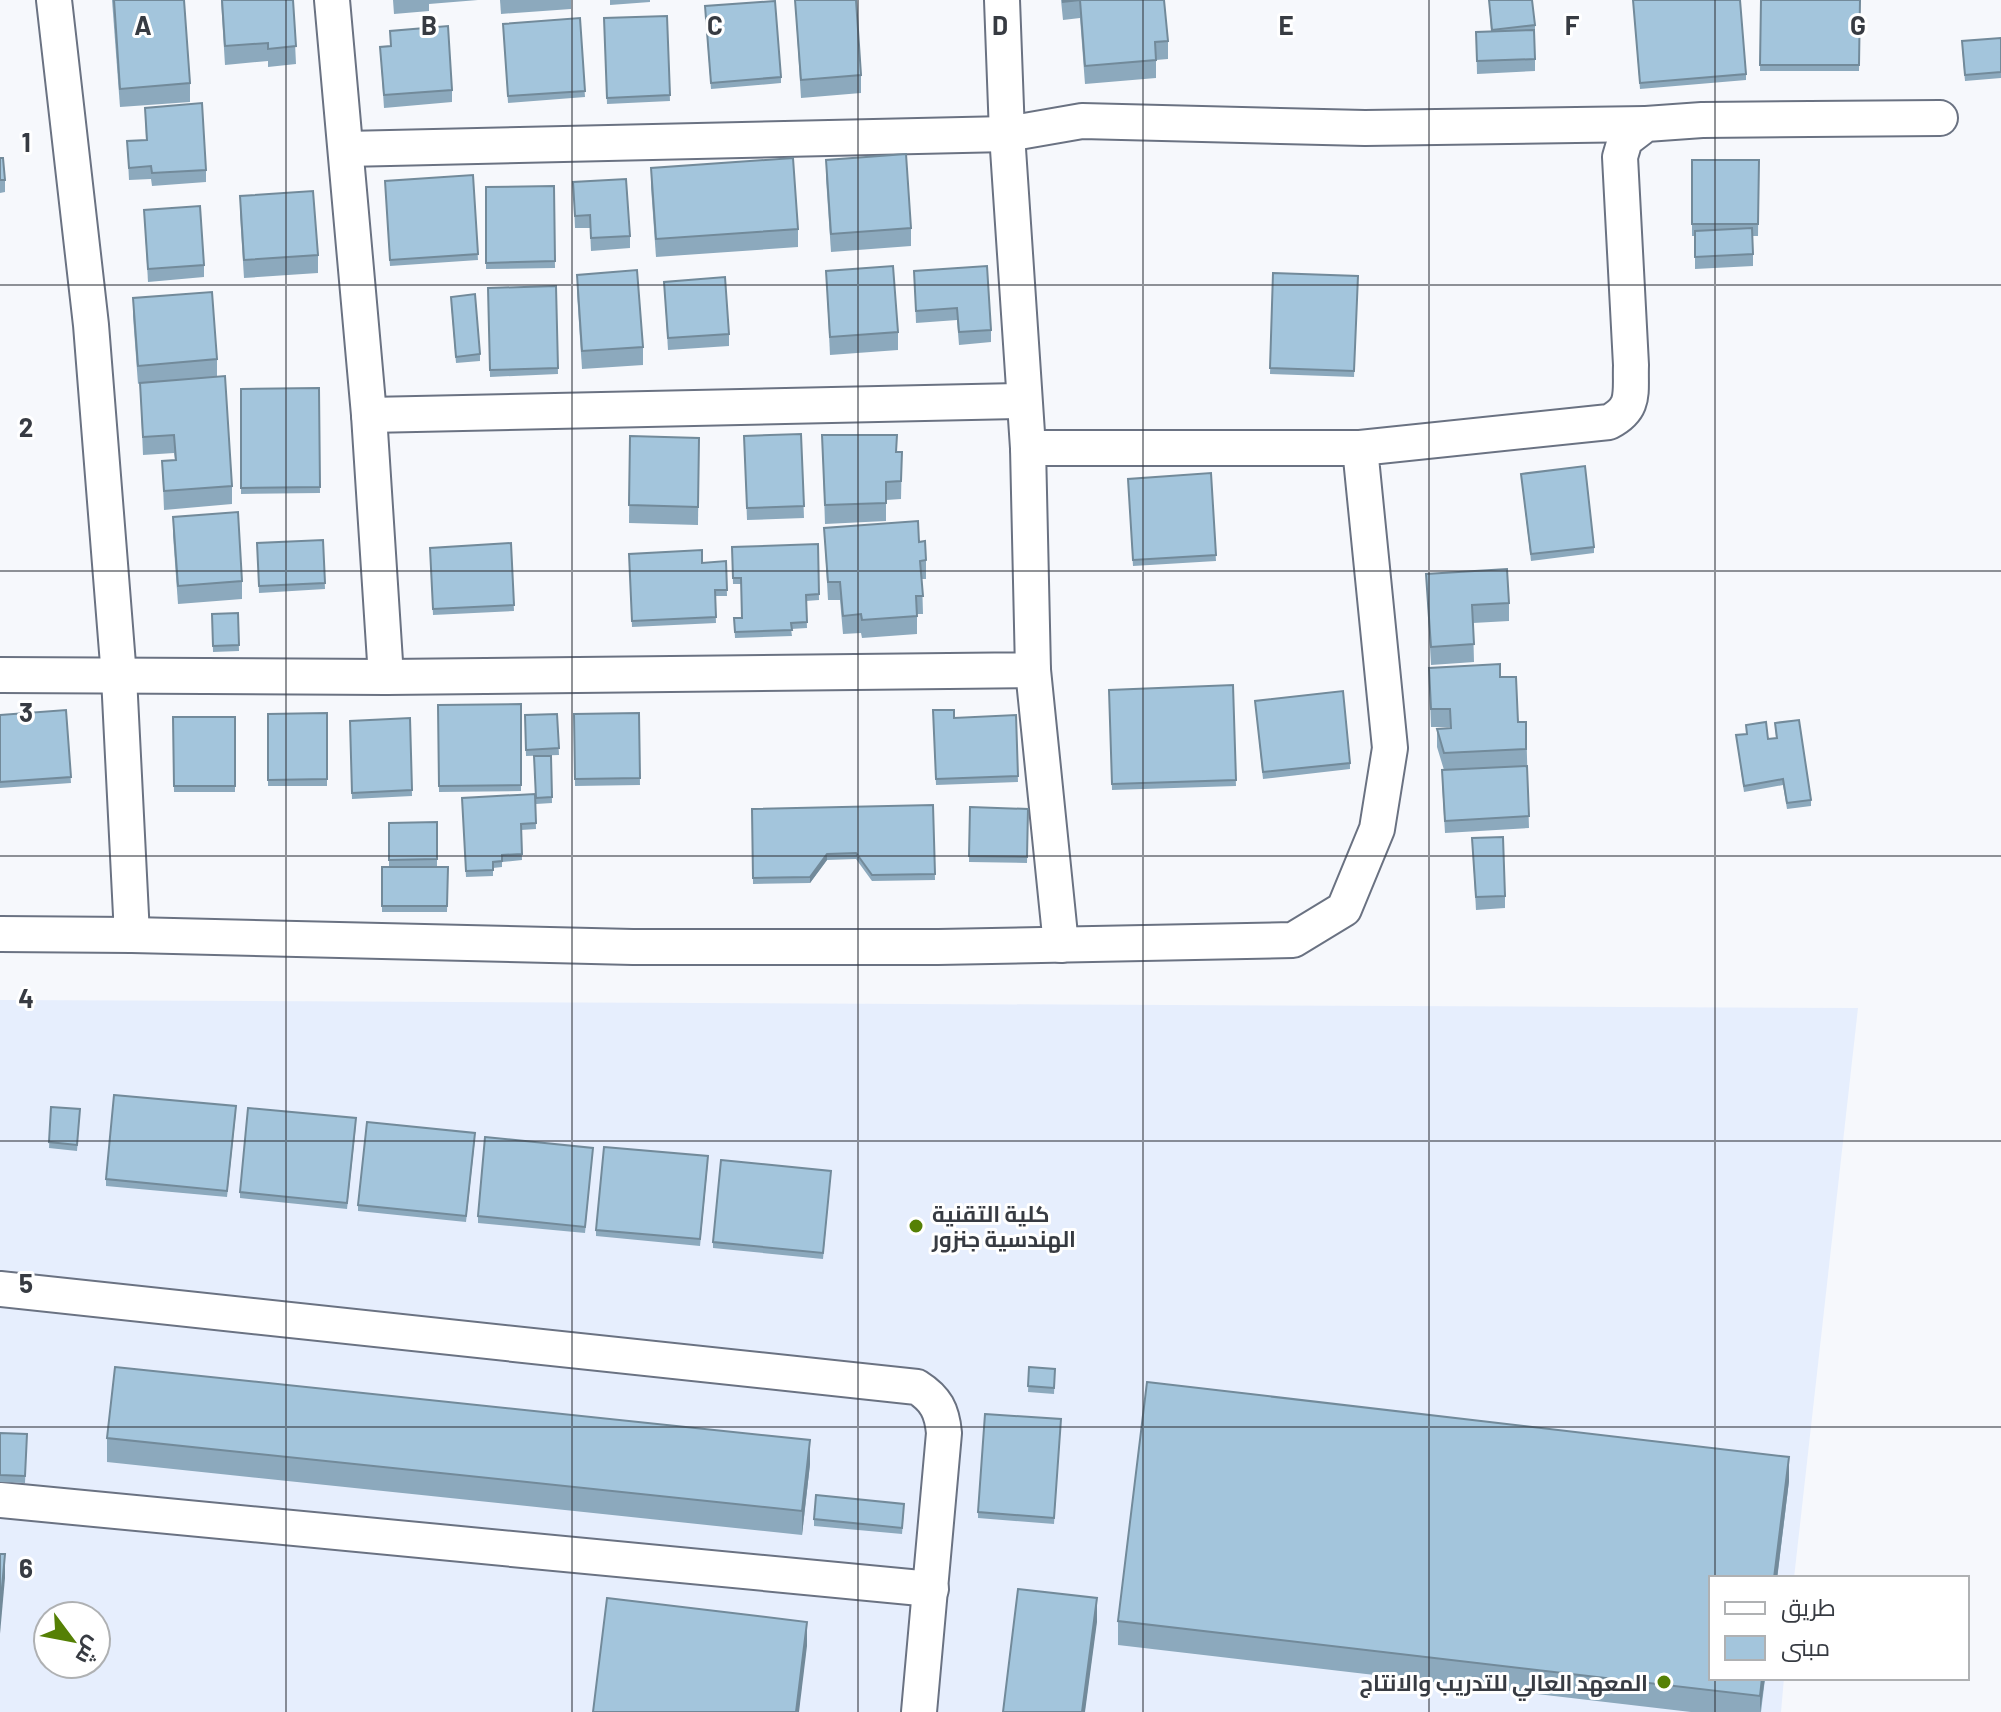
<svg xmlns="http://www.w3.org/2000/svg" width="2001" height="1712" font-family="Barlow,Cairo,sans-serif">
<rect width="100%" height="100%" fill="#f6f8fc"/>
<path fill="#e6eefd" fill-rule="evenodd" d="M0,1000l1858,8 -64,570h-83v100h73l-3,34h-1781zM48,1616h48v48h-48z"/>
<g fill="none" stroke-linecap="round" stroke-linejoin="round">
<g stroke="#6a7282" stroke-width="38">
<g id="minor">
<path d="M332,0l37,415 17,262"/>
<path d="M346,149l661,-15 75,-13 283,7 281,-4"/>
<path d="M369,415l654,-14"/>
<path d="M1028,448h332"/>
<path d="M1033,670l28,275"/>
<path d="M0,675l386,2 647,-7 -5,-222 -21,-314 -5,-134"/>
<path d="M0,934l132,1 -13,-258 -28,-352 -37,-325"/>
<path d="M132,935l501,12h305l355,-7 51,-31 33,-80 13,-81 -30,-300 249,-26c27,-14 21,-29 22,-57l-11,-208 5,-17 21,-16 56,-4 238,-2"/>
<path d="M0,1289l917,98c19,12 25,24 27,46l-25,279"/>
<path d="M0,1500l931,89"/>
</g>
</g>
<use href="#minor" stroke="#fff" stroke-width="34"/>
</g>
<g fill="#8ca9bd">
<path d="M112,0h72l6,83v19l-70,5z"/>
<path d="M221,0h72l3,64 -28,3v-6l-43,4z"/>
<path d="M393,0h85l-49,4v7l-35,3z"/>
<path d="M500,0h71v9l-70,5z"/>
<path d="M610,0h40v2l-40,3z"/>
<path d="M795,0l66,75v18l-60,5z"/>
<path d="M1061,0h103l4,41v18l-12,1v18l-71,6 -5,-66 -17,2z"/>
<path d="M1489,0l46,25v46l-58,3 -1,-42h15z"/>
<path d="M1633,0l113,74v6l-106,9z"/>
<path d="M1761,0h99l-1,71h-99z"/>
<path d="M705,12l76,65v6l-70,6z"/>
<path d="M667,16l3,85 -63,3 -3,-86z"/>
<path d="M580,18l5,79 -77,6 -5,-79z"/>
<path d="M390,31l62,59v12l-68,6 -4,-61 10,-1z"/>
<path d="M2001,38v40l-36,3 -3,-34z"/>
<path d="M145,108l61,62v12l-54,4 -1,-7 -22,1 -2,-39 19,-1z"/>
<path d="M0,158l5,22v12l-5,1z"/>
<path d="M826,160l85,68v18l-80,6 -5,-74z"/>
<path d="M1692,160h67l-1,76h-5v30l-58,3v-33h-3z"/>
<path d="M651,168l147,61v18l-142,10 -5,-70z"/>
<path d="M473,175l5,85 -88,6 -5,-85z"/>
<path d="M573,182l57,54v12l-39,3 -1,-23h-15z"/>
<path d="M554,186l1,82 -69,1v-82z"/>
<path d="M240,196l78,59v18l-74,5 -4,-64z"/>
<path d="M144,210l60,55v12l-56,5z"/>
<path d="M826,271l72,61v18l-68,5z"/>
<path d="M914,271l77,59v12l-32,3 -2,-25 -41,3z"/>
<path d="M1273,273l85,3 -4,101 -84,-3z"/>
<path d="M577,275l66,72v18l-61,4 -5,-76z"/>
<path d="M664,282l65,52v12l-61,4z"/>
<path d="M556,286l2,88 -68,3 -2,-89z"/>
<path d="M133,298l84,61v18l15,109v18l-68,6 -2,-49 13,-1 -1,-7 -31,2 -3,-72 -2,1 -5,-68z"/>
<path d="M451,303l29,51v7l-24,2z"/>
<path d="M319,388l1,105 -79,1v-105z"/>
<path d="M801,434l3,84 -57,2 -3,-84z"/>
<path d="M822,435l75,17h5l-1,47 -15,1v21l-61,3z"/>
<path d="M630,436l69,2 -1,87 -69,-2z"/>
<path d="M1211,473l5,88 -83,5 -5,-87z"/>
<path d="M1521,474l73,73v6l-63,8z"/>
<path d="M173,517l69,64v18l-64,5 -5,-69z"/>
<path d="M824,528l95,14 7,18v19h-4l1,35h-6v20l-55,4 -1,-5 -18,1 -3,-34h-12z"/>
<path d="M323,540l2,49 -66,4 -2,-50z"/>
<path d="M511,543l3,68 -81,4 -3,-67z"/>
<path d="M818,544l1,56 -13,1 1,27 -16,1 1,7 -57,2 -1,-20h8l-1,-34h-8l-1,-37z"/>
<path d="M629,554l73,9 24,-2 1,35h-12l1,27 -84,4z"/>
<path d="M1426,574l83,29v18l-36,2 1,39 -43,3z"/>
<path d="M238,613l1,38 -26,1 -1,-38z"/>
<path d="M1429,668l71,9 18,45h8l3,106 -84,5 -3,-51v-12h2l-7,-23v-18l13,-1v-1h-19z"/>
<path d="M1233,685l3,101 -124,4 -3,-100z"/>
<path d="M1255,701l95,62v6l-87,10z"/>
<path d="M521,704v87l-82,1 -1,-87z"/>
<path d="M66,710l5,73 -71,5v-73z"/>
<path d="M933,710l21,8 62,-3 2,67 -82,3z"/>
<path d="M327,713v73h-59v-72z"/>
<path d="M639,713l1,72 -65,1 -1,-72z"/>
<path d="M557,714l2,41 -33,1 -1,-41z"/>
<path d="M173,717h62v75h-61z"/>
<path d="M410,718l2,78 -60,3 -2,-78z"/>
<path d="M1775,723l36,77v6l-24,3 -4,-24 -39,7 -8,-57 10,-1v-9l22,14 8,-1z"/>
<path d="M534,756h17l1,47 -16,1z"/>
<path d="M535,794l1,35 -15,1 1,30 -20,2v5l-9,1v8l-27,1 -4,-79z"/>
<path d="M933,805l2,75 -63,1 -16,-22 -29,1 -17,23 -57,1 -1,-75z"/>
<path d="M970,807l58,2 -1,54 -58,-1z"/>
<path d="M437,822v44h-48v-43z"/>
<path d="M1472,838l33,58v12l-29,2z"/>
<path d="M382,867h66l-1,45h-65z"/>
<path d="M51,1107l29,2 -3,42 -28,-3z"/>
<path d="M236,1112l-9,85 -121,-11v-7z"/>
<path d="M356,1125l-9,84 -107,-11v-6z"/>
<path d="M475,1139l-9,83 -108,-11v-6z"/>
<path d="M593,1148l-8,85 -107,-10v-7z"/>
<path d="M708,1162l-8,84 -104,-10v-6z"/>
<path d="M831,1171l-8,88 -110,-11v-6z"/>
<path d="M1029,1367l26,2 -1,25 -26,-2z"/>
<path d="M1061,1419l-7,105 -76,-6v-6z"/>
<path d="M0,1433l27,1 -2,49 -25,-1z"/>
<path d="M107,1438l703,26 -8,71 -695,-73z"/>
<path d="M1789,1481l-28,231h-70l-573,-67v-24z"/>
<path d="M904,1510l-2,24 -88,-8v-7z"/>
</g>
<g fill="#728a9a">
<path d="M827,854v6l-17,23v-6z"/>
<path d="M810,1440v24l-8,71v-24z"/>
<path d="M1789,1457v24l-12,97h-3z"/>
<path d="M5,1554v24l-5,56v-24z"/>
<path d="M1097,1598v24l-12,90h-3z"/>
<path d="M807,1622v24l-8,66h-3z"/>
<path d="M1762,1678h3l-5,34v-16z"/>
</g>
<g fill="#a3c5dc" stroke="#728a9a" stroke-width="2">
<path d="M114,0h70l6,83 -70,6z"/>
<path d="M222,0h71l3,46 -28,3v-6l-43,3z"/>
<path d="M795,0h61l5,75 -60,5z"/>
<path d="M1063,0h101l4,41 -13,1 1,18 -71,6 -5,-66 -17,2z"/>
<path d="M1489,0h43l3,25 -43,5z"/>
<path d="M1633,0h107l6,74 -106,9z"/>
<path d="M1761,0h99l-1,65h-99z"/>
<path d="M775,1l6,76 -70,6 -6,-77z"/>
<path d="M667,16l3,79 -63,3 -3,-80z"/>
<path d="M580,18l5,73 -77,5 -5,-72z"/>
<path d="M448,26l4,64 -68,5 -4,-48 11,-1 -1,-15z"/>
<path d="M1534,30l1,29 -58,2 -1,-29z"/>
<path d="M2001,38v34l-36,3 -3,-34z"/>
<path d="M202,103l4,67 -54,3 -1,-7 -22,2 -2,-27 20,-1 -2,-32z"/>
<path d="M906,154l5,74 -80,6 -5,-74z"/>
<path d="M0,158h3l2,22h-5z"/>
<path d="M793,158l5,71 -142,10 -5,-71z"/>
<path d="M1692,160h67l-1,64h-66z"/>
<path d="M473,175l5,79 -88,6 -5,-79z"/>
<path d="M626,179l4,57 -39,2 -1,-23 -15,1 -2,-34z"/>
<path d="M554,186l1,75 -69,2v-76z"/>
<path d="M313,191l5,64 -74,5 -4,-64z"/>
<path d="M200,206l4,59 -56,4 -4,-59z"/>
<path d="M1752,228l1,26 -58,3v-26z"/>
<path d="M893,266l5,66 -68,5 -4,-66z"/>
<path d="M987,266l4,64 -32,2 -2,-24 -41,3 -2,-40z"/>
<path d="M637,270l6,77 -61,4 -5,-76z"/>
<path d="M1273,273l85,3 -4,95 -84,-3z"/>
<path d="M725,277l4,57 -61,4 -4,-56z"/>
<path d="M556,286l2,82 -68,2 -2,-82z"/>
<path d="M212,292l5,67 -79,7 -5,-68z"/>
<path d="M475,294l5,60 -24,3 -5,-60z"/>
<path d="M225,376l7,110 -68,5 -2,-30 14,-1 -2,-25 -31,2 -3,-54z"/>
<path d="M319,388l1,99 -79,1v-99z"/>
<path d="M801,434l3,72 -57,2 -3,-72z"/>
<path d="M822,435h75l-1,17h6l-1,29 -15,1v21l-61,2z"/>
<path d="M630,436l69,2 -1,69 -69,-2z"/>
<path d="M1585,466l9,81 -63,7 -10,-80z"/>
<path d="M1211,473l5,82 -83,5 -5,-81z"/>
<path d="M238,512l4,69 -64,5 -5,-69z"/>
<path d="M918,521l1,21 6,-1 1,19 -6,1 3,35h-7l1,20 -55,4 -1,-6 -18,2 -3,-34h-12l-4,-54z"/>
<path d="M323,540l2,43 -66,3 -2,-43z"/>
<path d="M511,543l3,62 -81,4 -3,-61z"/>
<path d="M818,544l1,50 -13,1 1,27 -16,1 1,7 -57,2 -1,-14h8l-1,-40h-8l-1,-31z"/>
<path d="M702,550v13l24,-2 1,29h-12l1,27 -84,4 -3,-67z"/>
<path d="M1507,569l2,34 -37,2 2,39 -43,3 -5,-73z"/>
<path d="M238,613l1,32 -26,1 -1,-32z"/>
<path d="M1500,664v13h16l2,45h8v27l-82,4 -7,-24 14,-1 -1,-19h-19l-2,-41z"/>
<path d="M1233,685l3,95 -124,4 -3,-94z"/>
<path d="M1343,691l7,72 -87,9 -8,-71z"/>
<path d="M521,704v81l-82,1 -1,-81z"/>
<path d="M66,710l5,67 -71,5v-67z"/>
<path d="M933,710h21v8l62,-3 2,61 -82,3z"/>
<path d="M327,713v66l-59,1v-66z"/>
<path d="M639,713l1,65 -65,1 -1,-65z"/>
<path d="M557,714l2,34 -33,2 -1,-35z"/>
<path d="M173,717h62v69h-61z"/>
<path d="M410,718l2,72 -60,3 -2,-72z"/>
<path d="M1799,720l12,80 -24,3 -4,-24 -39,7 -8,-51 11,-1 -1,-9 20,-3 2,17 9,-1 -2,-15z"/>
<path d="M534,756h17l1,41 -16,1z"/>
<path d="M1527,766l2,50 -84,5 -3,-51z"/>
<path d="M535,794l1,29 -15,1 1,30 -20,1v6l-9,1v8l-27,1 -4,-73z"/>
<path d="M933,805l2,69 -63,1 -16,-22 -29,1 -17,23 -57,1 -1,-69z"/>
<path d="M970,807l58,2 -1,48 -58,-1z"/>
<path d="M437,822v37l-48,1v-37z"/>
<path d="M1503,837l2,59 -29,1 -4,-59z"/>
<path d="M382,867h66l-1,39h-65z"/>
<path d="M114,1095l122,11 -9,85 -121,-12z"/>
<path d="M51,1107l29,2 -3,36 -28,-3z"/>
<path d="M248,1108l108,10 -9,85 -107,-11z"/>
<path d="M367,1122l108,11 -9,83 -108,-11z"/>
<path d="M485,1137l108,11 -8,79 -107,-11z"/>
<path d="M604,1147l104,9 -8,83 -104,-9z"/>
<path d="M721,1160l110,11 -8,82 -110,-11z"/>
<path d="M115,1367l695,73 -8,71 -695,-73z"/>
<path d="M1029,1367l26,2 -1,19 -26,-2z"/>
<path d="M1147,1382l642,75 -15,121h-63v100h51l-2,18 -642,-75z"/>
<path d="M985,1414l76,5 -7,99 -76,-6z"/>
<path d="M0,1433l27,1 -2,42 -25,-1z"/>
<path d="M816,1495l88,9 -2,24 -88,-9z"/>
<path d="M0,1554h5l-5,56z"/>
<path d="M1018,1589l79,9 -15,114h-79z"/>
<path d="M607,1598l200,24 -11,90h-203z"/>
</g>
<path fill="none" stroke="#373b42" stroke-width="2" stroke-opacity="0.55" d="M286,0v1712M572,0v1712M858,0v1712M1143,0v1712M1429,0v1712M1715,0v1578M0,285h2001M0,571h2001M0,856h2001M0,1141h2001M0,1427h2001M1715,1678v34"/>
<g fill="#558005" stroke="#fff" stroke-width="3">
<circle cx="916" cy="1226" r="8"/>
<circle cx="1664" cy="1682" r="8"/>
</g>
<g text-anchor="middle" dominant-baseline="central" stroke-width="6" stroke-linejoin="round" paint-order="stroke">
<g font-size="22" font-weight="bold" fill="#373b42" stroke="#fff" text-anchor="start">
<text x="932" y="1213">كلية التقنية<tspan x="932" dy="25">الهندسية جنزور</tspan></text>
<text x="1648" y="1682" text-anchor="end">المعهد العالي للتدريب والانتاج</text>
</g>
</g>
<g font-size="26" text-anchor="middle" font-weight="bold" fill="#373b42" stroke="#fff" stroke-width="6" stroke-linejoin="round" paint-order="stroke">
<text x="143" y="35">A</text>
<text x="429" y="35">B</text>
<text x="715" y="35">C</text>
<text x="1000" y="35">D</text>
<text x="1286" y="35">E</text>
<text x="1572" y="35">F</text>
<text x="1858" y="35">G</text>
<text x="26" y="152">1</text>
<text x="26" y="437">2</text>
<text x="26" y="722">3</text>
<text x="26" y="1008">4</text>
<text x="26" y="1293">5</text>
<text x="26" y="1578">6</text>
</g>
<rect x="1709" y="1576" width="260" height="104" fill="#ffffff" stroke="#afb1b3" stroke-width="2"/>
<rect x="1725" y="1602" width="40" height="12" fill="#ffffff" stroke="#afb1b3" stroke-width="2"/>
<text x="1781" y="1616" font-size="24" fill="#373b42">طريق</text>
<rect x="1725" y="1636" width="40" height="24" fill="#a3c5dc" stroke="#afb1b3" stroke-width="2"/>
<text x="1781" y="1656" font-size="24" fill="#373b42">مبنى</text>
<g transform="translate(72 1640) rotate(122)"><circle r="38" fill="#ffffff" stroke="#afb1b3" stroke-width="2"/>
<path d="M0-6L14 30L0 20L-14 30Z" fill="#558005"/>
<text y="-12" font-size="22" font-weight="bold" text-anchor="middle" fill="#373b42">ش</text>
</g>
</svg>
